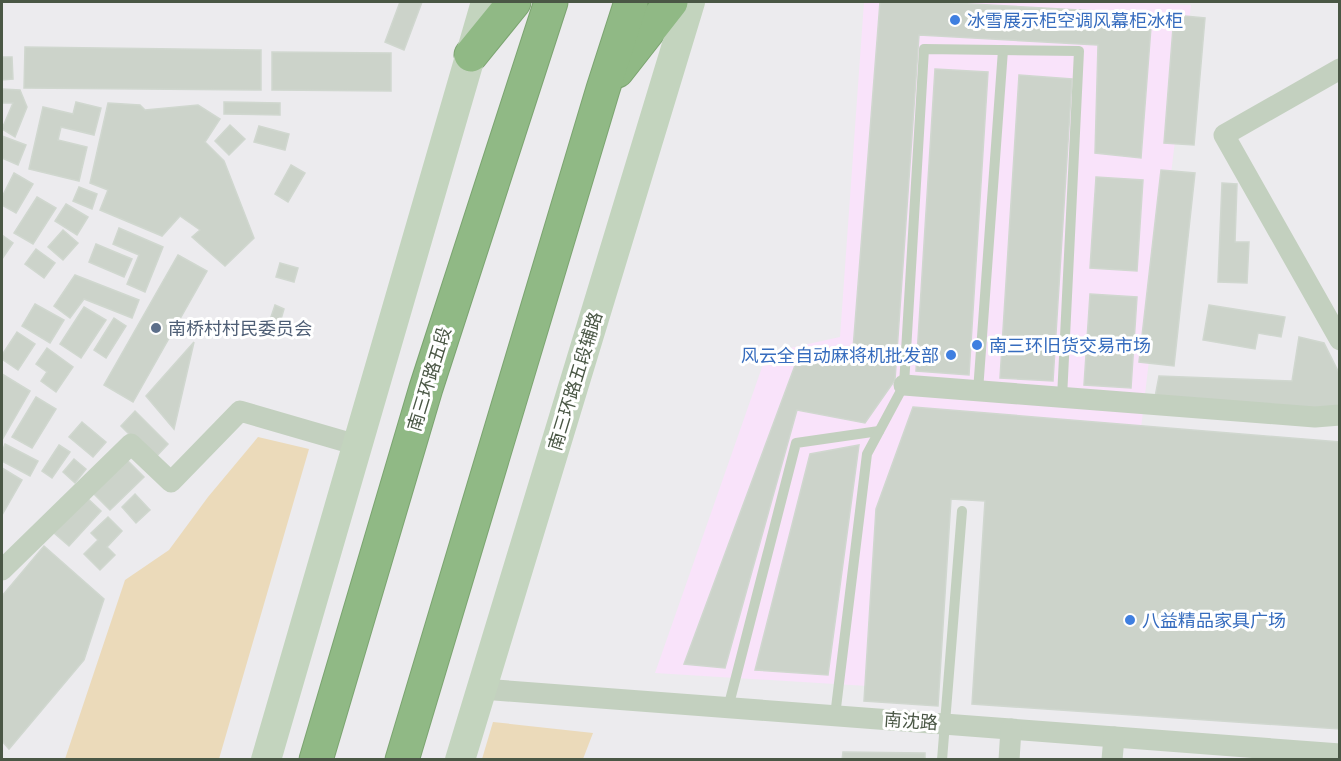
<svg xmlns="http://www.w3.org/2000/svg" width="1341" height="761" font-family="'Titillium Web','Noto Sans SC',sans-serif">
<rect width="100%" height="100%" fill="#ecebee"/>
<path fill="#f9e3fa" d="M864,2h259l68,3 -54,457 -214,-9 -23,235 -245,-15 112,-320 73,-16z"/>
<g fill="#ebdaba">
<path d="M258,437l51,12 -90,310h-154l60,-179 44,-30 39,-53z"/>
<path d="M493,722l100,11 -10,26h-101z"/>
</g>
<g fill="#ccd3ca" stroke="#d0d7cf" stroke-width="1.5">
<path d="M400,2h22l-18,48 -19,-8z"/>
<path d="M880,2h55l217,12 -11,144 -46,-5 3,-108 -179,-10 -24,345 -30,43 -68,-13 -72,258 -41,-4 113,-304 55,2z"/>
<path d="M1174,15l31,3 -11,127 -30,-2z"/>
<path d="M25,47l236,3v40l-237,-2z"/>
<path d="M272,52l119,1v38l-119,-1z"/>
<path d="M2,57h10l1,22 -11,1z"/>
<path d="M935,69l53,3 -19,303 -53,-4z"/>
<path d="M1019,75l53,4 -19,302 -53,-3z"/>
<path d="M2,89l18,1 7,17 -12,30 -13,-8 11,-26h-11z"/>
<path d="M76,102l25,6 -7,27 -33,-8 -3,13 29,7 -8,34 -50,-12 14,-62 30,7z"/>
<path d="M224,102l56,1v12l-56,-1z"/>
<path d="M108,103l32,2 5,5 53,-5 22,14 -15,23 19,19 30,77 -29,28 -33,-29 8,-7 -20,-14 -18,20 -62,-26 8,-20 -18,-7z"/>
<path d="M230,125l15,14 -16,16 -14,-14z"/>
<path d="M259,126l30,8 -4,16 -31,-8z"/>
<path d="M2,136l24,9 -8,20 -16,-7z"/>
<path d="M291,165l14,8 -17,29 -13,-8z"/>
<path d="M1161,170l34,3 -21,193 -35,-4z"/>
<path d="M14,173l19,11 -17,29 -14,-8v-8z"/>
<path d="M1096,177l47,3 -6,91 -47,-3z"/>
<path d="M1222,183l15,1 -2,58h14l-2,41 -29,-1z"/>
<path d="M79,187l18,7 -5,15 -19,-8z"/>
<path d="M37,197l19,11 -23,36 -19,-11z"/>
<path d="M66,204l22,13 -11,18 -22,-14z"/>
<path d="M119,228l44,19 -18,45 -18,-8 12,-29 -26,-11z"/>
<path d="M63,230l15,13 -15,17 -15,-13z"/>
<path d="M2,235l11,8 -11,16z"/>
<path d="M96,244l36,15 -8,18 -35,-15z"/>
<path d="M36,249l19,14 -11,15 -19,-14z"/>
<path d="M178,255l29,16 -74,131 -29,-17z"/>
<path d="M280,263l18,5 -4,14 -18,-5z"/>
<path d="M75,275l64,25 -7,18 -48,-19 -14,19 -16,-12z"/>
<path d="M1090,294l47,3 -6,91 -47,-3z"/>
<path d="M35,304l29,16 -14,23 -28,-17z"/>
<path d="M275,305l9,4 -5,17 -10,-3z"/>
<path d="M1209,305l76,12 -4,20 -23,-4 -3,16 -52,-9z"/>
<path d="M84,307l22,13 -25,38 -21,-14z"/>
<path d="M114,318l12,8 -20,32 -12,-8z"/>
<path d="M17,332l18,12 -17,26 -16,-11v-4z"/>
<path d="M1299,337l25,6 16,32v33l-22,2 -163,-13 4,-21 133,5z"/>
<path d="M194,342l-20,87 -28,-33z"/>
<path d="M47,348l26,19 -17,25 -15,-11 6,-9 -11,-8z"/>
<path d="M2,374l28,17 -28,49z"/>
<path d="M36,397l20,12 -24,39 -20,-11z"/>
<path d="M913,407l427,35v287l-368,-25 13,-203 -34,-2 -13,207 -74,-5 12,-192z"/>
<path d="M135,411l33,33 -14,15 -33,-33z"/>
<path d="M82,422l24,20 -13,15 -24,-20z"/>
<path d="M5,444l33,17 -8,15 -28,-15v-9z"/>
<path d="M59,445l11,7 -18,26 -10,-7z"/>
<path d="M859,445l-31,230 -73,-5 55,-216z"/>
<path d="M74,459l12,10 -11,14 -12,-11z"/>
<path d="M127,460l17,17 -34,33 -17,-17z"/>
<path d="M2,468l20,12 -20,35z"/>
<path d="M135,494l15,16 -14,13 -14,-16z"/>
<path d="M86,497l15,14 -32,35 -15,-13z"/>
<path d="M108,517l14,14 -15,16 8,8 -15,15 -16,-16 14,-14 -7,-7z"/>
<path d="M44,546l60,53 -20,61 -75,89 -7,-8v-145z"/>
<path d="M843,752l82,1v7h-83z"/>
</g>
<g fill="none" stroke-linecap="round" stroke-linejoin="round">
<g stroke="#7ba470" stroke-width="35">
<g id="highway">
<path d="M471,55l43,-53"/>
<path d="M617,71l54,-69"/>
<path d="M316,760l110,-372 125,-386"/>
<path d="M402,760l201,-671 28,-87"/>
</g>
</g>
<g stroke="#c3d0bf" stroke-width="10">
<path d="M978,391l25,-341"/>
<path d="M728,708l68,-265 83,-12"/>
<path d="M835,716l32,-262 37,-69 20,-336 155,2 -17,347"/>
<path d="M942,760l20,-249"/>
</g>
<g stroke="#c3d0bf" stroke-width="21">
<path d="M1340,69l-116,66 116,205"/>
<path d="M904,385l411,32 25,-2"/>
<path d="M2,570l129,-126 40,38 69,-71 117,34"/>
<path d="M482,689l858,65"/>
<path d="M1009,760l2,-31"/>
<path d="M1112,760l2,-23"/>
</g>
<g stroke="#c3d4be" stroke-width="30">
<path d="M266,760l220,-758"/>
<path d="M460,760l230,-758"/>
</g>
<use href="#highway" stroke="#90b985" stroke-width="33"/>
</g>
<g fill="#3f7fe0" stroke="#fff" stroke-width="2">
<circle cx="955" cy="20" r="6"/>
<circle cx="977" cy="345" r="6"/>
<circle cx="951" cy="355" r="6"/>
<circle cx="1130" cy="620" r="6"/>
</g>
<circle fill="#5c6f8a" stroke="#fff" stroke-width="2" cx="156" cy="328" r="6"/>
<g text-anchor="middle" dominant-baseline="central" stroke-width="6" stroke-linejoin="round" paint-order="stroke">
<g font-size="18" fill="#366cbe" stroke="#fff" text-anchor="start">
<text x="967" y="20">冰雪展示柜空调风幕柜冰柜</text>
<text x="989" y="345">南三环旧货交易市场</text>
<text x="939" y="355" text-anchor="end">风云全自动麻将机批发部</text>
<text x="1142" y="620">八益精品家具广场</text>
</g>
<g font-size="18" fill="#4e5e75" stroke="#fff" text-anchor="start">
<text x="168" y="328">南桥村村民委员会</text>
</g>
<g font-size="18" fill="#4a5745" stroke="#fff">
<text transform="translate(429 379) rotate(-73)">南三环路五段</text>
<text transform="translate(575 381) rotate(-73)">南三环路五段辅路</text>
<text transform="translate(911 721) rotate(4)">南沈路</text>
</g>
</g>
<rect width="1341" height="761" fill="none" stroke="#4a5745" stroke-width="6"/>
</svg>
